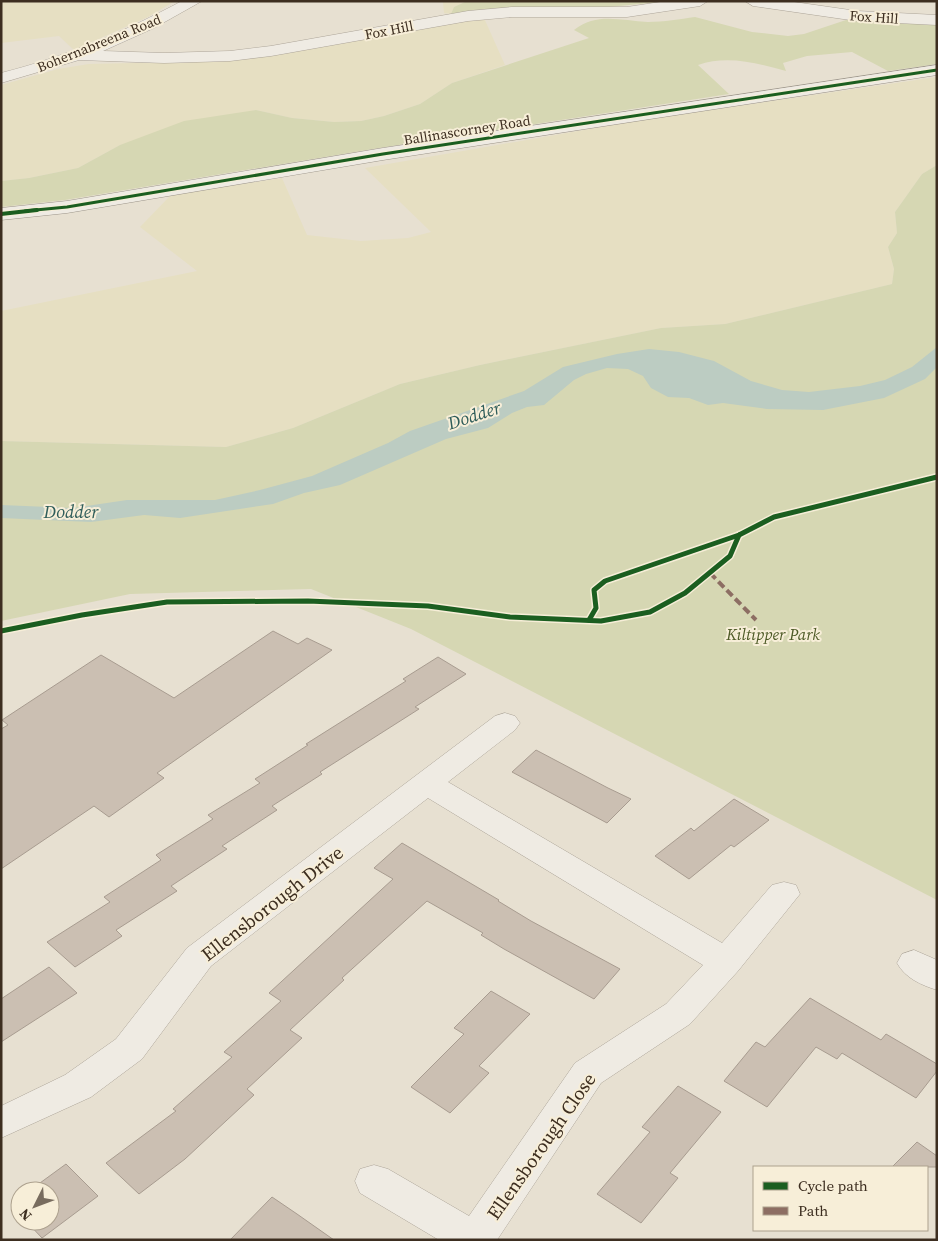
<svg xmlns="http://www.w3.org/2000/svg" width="938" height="1241" font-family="'Source Serif 4',serif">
<rect width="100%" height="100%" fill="#e7e0d1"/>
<g fill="#e6dfc2">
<path d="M1,1h174l-27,16 -74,33 -15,-14 -58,7z"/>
<path d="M376,1h91l-13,6 -3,7 -7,-1 -1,-11z"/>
<path d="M484,18l21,47 -53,18 -32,21 -36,12 -23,5 -27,1 -42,-4 -36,-8 -136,35 -42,23 -49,10 -28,3v-96l57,-16 31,-5 136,-3 51,-6z"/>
<path d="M937,77v88l-15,9 -27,38 2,21 -9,14 6,22 -2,15 -167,40 -64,4 -181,37 -80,19 -107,44 -67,19 -225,-6v-130l196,-40 -57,-44 31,-32 111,-17 25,57 54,6 47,-3 23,-6 -66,-64 276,-48z"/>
</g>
<g fill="#d6d7b3">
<path d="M467,1h204l-62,6 -106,1 -52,6 3,-7z"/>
<path d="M695,17l57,15 36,4 16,-2 42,-14 91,1v43l-49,7 -36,-19 -45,4 -24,7 3,8c-29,-8 -59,-16 -88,-6l31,29 -356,55 -308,51 -64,7v-26l28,-3 49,-10 42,-23 64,-24 72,-11 36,8 42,4 27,-1 23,-5 36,-12 32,-21 137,-45 -15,-8c23,-18 47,-9 74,-8 16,0 32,-3 47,-5z"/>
<path d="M937,165v735l-526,-271 -100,-40 -181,5 -129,27v-180l225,6 67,-19 107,-44 80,-19 181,-37 64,-4 167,-40 2,-15 -6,-22 9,-14 -2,-21 27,-38z"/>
</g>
<path fill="#bcccc2" d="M937,347v20l-12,12 -41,19 -61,12 -56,-1 -44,-6 -15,2 -19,-7 -21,-1 -17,-9 -8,-12 -15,-7 -21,-1 -21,6 -12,6 -30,25 -17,2 -15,6 -24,15 -42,11 -106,46 -36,8 -31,11 -93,14 -36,-3 -53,7 -90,-4v-13l72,3 54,-8h88l45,-10 52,-14 76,-33 22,-12 114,-40 39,-24 54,-13 32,-5 30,3 35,9 37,20 31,9 27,2 51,-6 25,-6 27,-13z"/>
<g fill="#cbbfb2" stroke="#a89c90">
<path d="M273,631l25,13 9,-6 25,12 -175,123 7,5 -55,39 -15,-11 -93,63v-140l7,-4 -6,-5 99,-65 73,43z"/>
<path d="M438,657l28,17 -51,33 4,2 -99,63 2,2 -50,32 5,4 -55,36 5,3 -56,37 6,5 -61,39 6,6 -47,31 -28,-25 63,-40 -6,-5 57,-37 -5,-5 57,-36 -5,-4 52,-32 -5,-4 53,-34 -2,-1 100,-63 -3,-2z"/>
<path d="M536,750l72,38 23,11 -24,24 -95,-51z"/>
<path d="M734,799l35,21 -35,27 -3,-2 -42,34 -34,-23 36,-28 3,3z"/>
<path d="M402,843l97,57 -1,1 33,20 89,48 -26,30 -90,-50 -23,-14 2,-2 -56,-32 -85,77 2,2 -54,50 12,8 -55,51 7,6 -69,64 -46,35 -33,-31 70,-52 -3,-2 59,-52 -8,-5 57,-51 -12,-8 124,-114 -19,-11z"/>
<path d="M49,967l28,26 -76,49v-43z"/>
<path d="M491,991l39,23 -51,52 10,7 -39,40 -39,-26 53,-53 -10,-6z"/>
<path d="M810,998l71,42 5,-6 51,30v7l-21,27 -74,-45 -5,6 -21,-12 -49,60 -43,-26 32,-39 9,5z"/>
<path d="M678,1086l43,26 -51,61 8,5 -37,45 -44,-29 53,-62 -8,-5z"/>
<path d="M917,1142l20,14v11h-45z"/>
<path d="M66,1164l32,32 -56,42 -16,-17h24v-30h-21z"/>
<path d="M272,1197l25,17 37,26h-104z"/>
</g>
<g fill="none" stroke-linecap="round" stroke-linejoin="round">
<g stroke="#ada599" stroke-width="1">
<g id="minor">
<path d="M182,1h20l-48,27 -51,23 61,2 66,-2 41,-5 197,-35 44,-4h115l40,-6h41l-8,5 -73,11h-115l-44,4 -197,35 -41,5 -66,2 -85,-3 -78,23v-10c64,-16 123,-41 181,-72z"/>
<path d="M745,1h42l70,10 80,4v10l-80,-4 -104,-15z"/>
<path d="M505,713l10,3 5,7 -5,7 -67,52 274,161 50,-58 12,-3 12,3 4,9 -62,77 -48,53 -89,59 -104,157h-58l-79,-47 -5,-12 5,-12 14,-4 14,4 81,47 106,-153 91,-59 37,-39 -275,-167 -217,168 -69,93 -51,38 -90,41v-32l64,-31 51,-36 71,-91 308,-232z"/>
<path d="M914,950l23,10v30c-16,-5 -32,-12 -40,-27l5,-9z"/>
</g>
</g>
<g stroke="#9c958a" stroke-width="1">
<path id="secondary" d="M937,65v10l-554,85 -316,53 -66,7v-12l66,-7 316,-53z"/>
</g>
<use href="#minor" fill="#efebe3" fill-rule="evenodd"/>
<use href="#secondary" fill="#efebe3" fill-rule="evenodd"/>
<path stroke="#8d6e63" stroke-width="4" stroke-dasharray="8 4" stroke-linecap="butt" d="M710,573l46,47"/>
<g stroke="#f7eed8" stroke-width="5">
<path id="cycleway-far2" d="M25,211l42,-4 316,-53 554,-84"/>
</g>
<g stroke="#f7eed8" stroke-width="6">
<g id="cycleway-far1">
<path d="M1,214l36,-4"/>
<path d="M933,478l4,-1"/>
</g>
</g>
<g stroke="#f7eed8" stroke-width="8">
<g id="cycleway">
<path d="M589,620l7,-12 -2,-18 11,-9 134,-46 35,-18 163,-40"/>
<path d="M1,631l81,-16 85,-13 141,-1 120,5 82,11 91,4 49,-9 35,-19 45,-37 9,-21"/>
</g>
</g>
<use href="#cycleway-far2" stroke="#1b5e20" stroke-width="3"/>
<use href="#cycleway-far1" stroke="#1b5e20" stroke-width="4"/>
<use href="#cycleway" stroke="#1b5e20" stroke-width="5"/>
</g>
<g text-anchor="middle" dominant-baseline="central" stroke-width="4" stroke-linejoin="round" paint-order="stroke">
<g font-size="14" fill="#3d2e20" stroke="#f7eed8">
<text transform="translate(874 17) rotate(4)">Fox Hill</text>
<text transform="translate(389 30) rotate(-11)">Fox Hill</text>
<text transform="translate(99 43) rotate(-22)">Bohernabreena Road</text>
<text transform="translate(467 130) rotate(-9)">Ballinascorney Road</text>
</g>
<g font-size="16" font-style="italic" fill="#4d5a26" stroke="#f7eed8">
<text x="773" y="634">Kiltipper Park</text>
</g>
<g font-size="18" font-style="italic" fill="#2f5d5a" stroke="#f7eed8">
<text transform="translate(474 415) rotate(-18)">Dodder</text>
<text x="71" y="511">Dodder</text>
</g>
<g font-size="19" fill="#3d2e20" stroke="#f7eed8">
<text transform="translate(272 903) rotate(-38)">Ellensborough Drive</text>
<text transform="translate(541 1146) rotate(-55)">Ellensborough Close</text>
</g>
</g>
<rect width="938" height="1241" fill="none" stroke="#3d2e20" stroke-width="5"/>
<rect x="753" y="1166" width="175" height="65" fill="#f7eed8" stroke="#ada18e"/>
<rect x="763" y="1182" width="25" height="8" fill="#1b5e20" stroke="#ada18e"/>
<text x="798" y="1191" font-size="15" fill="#3d2e20">Cycle path</text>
<rect x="763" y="1207" width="25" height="8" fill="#8d6e63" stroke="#ada18e"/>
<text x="798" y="1216" font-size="15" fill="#3d2e20">Path</text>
<g transform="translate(35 1206) rotate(228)"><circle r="24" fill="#f7eed8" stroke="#ada18e"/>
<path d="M0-4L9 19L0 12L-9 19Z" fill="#786c5e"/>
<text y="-8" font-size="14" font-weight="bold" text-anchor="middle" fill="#3d2e20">N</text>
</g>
</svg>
